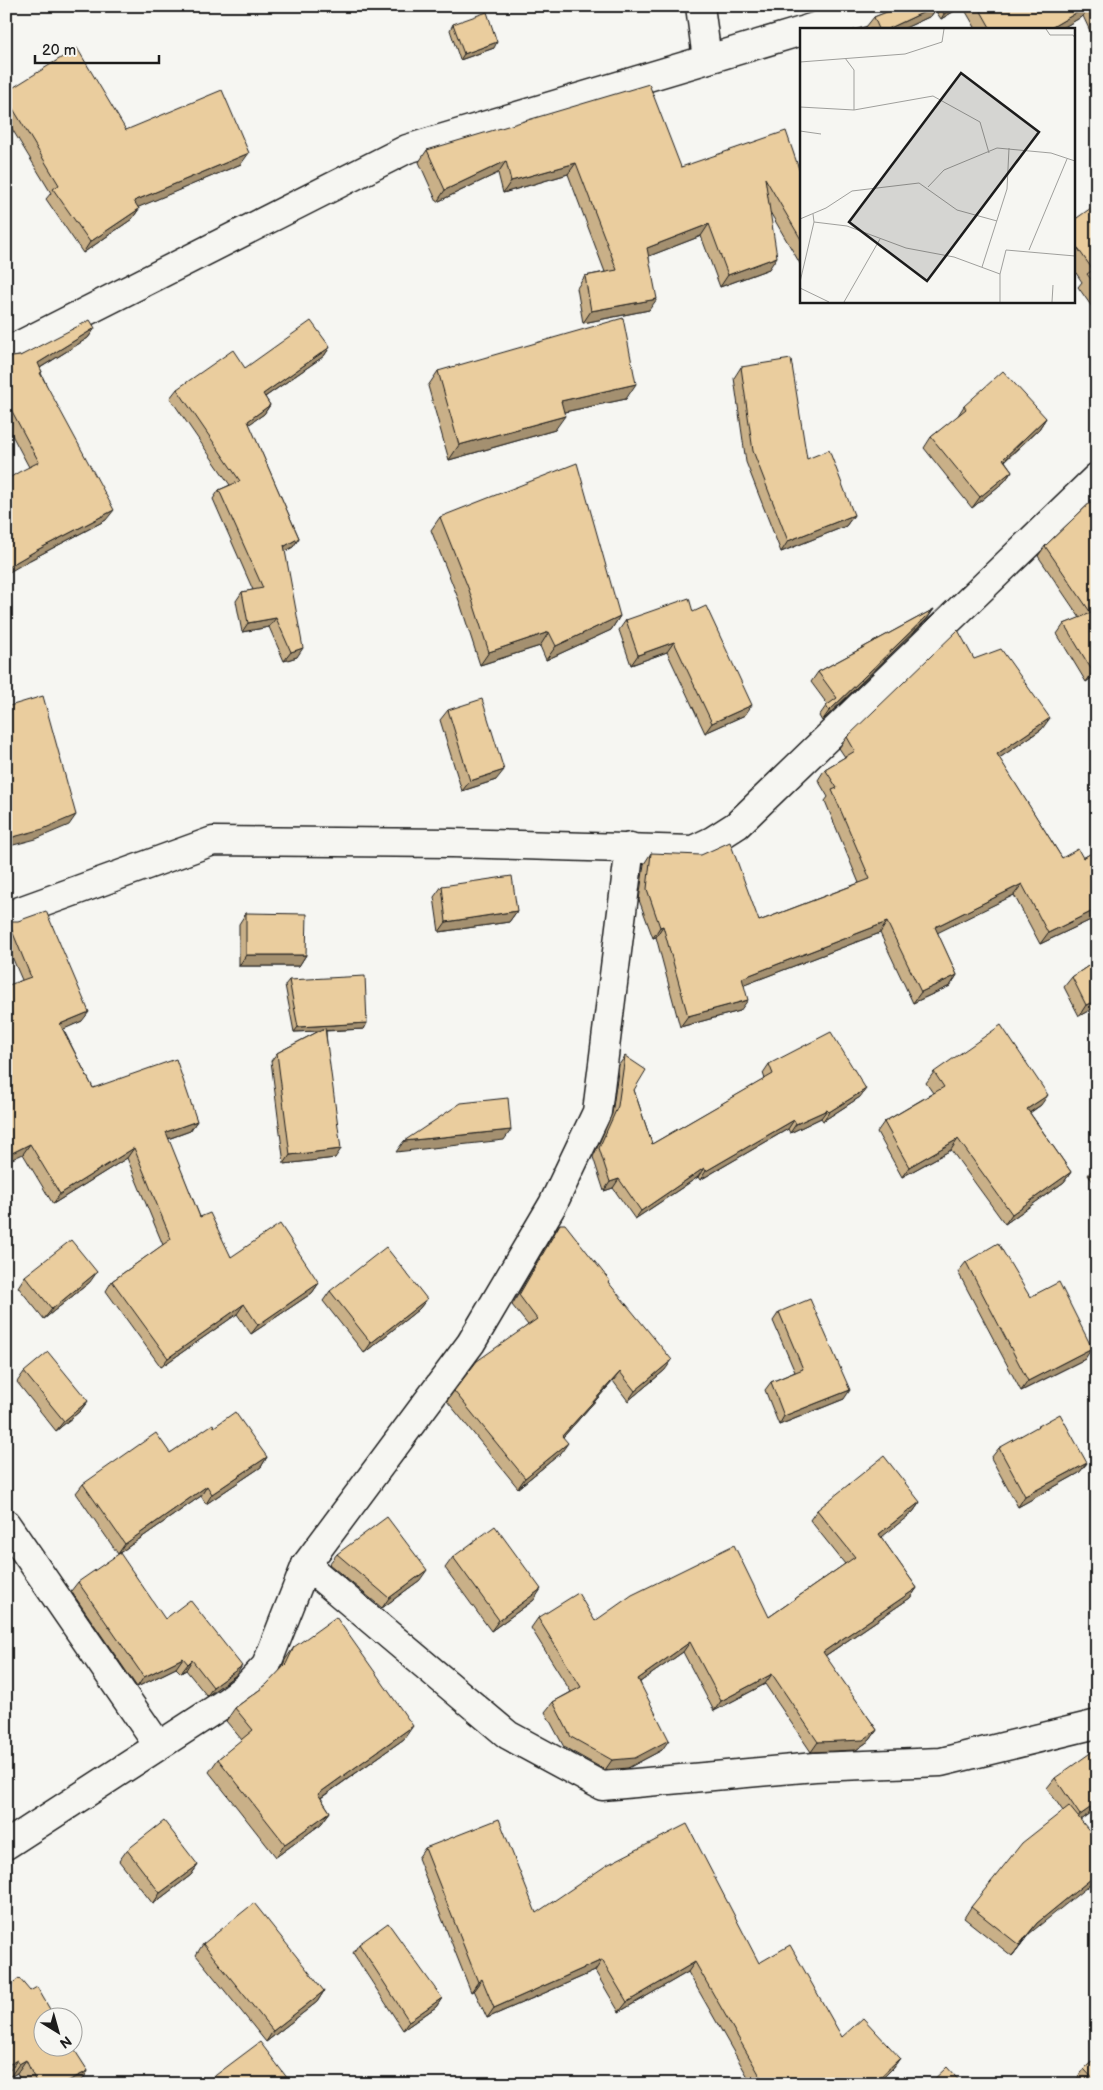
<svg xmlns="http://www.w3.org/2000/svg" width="1103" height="2090" font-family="'Balsamiq Sans',sans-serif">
<rect width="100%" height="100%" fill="#f6f6f2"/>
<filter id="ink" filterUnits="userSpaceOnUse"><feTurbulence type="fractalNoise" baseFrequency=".02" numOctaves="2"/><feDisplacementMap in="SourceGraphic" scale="10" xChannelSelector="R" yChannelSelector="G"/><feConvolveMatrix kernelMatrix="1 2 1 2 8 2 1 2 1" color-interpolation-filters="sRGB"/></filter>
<g filter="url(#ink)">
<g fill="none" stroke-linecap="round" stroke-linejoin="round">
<g stroke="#1c1c1c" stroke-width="31">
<g id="street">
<path d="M700,6l7,53"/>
<path d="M808,29l75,-23"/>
<path d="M6,352l401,-203 395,-118"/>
<path d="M6,916l207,-75 239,2 241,7 19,-9 25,-16 360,-348"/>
<path d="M6,1524l152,221"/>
<path d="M306,1565l202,170 94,51 213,-19 126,-5 156,-38"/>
<path d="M6,1845l222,-144 18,-14 20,-21 40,-101 165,-222 82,-139 44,-92 33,-265"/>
</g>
</g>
<use href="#street" stroke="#f6f6f2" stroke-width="28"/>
</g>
<g fill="#c9b088" stroke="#1c1c1c">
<path d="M898,6h65l-22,13 -6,-9 -4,6 -28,13h-36l-1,-2 8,-10 24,-9z"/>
<path d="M968,6h129v40l-14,-30 -22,13h-85l-11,-19z"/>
<path d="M453,24l41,24 -34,12 -10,-30z"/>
<path d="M6,92l120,38 115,34 -103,43 1,2 -7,10 -49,34 -37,-54 5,-6 -45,-74z"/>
<path d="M427,150l375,25v92l-32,-55 -1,57 -49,18 -19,-51 -52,20v54l-66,13 -6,-35 8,-12 20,-4 -37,-98 -65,19 -5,-20 -61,29 -18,-40z"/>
<path d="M1097,217v97l-19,-27 4,-5 -8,-12v-50z"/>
<path d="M95,328l-7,10 -48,30 2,4 -1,1 65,147 -76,40 -1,-93 -23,-43v-69l6,2 8,-1z"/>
<path d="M330,347l-6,9 -59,41 5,8 -6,9 -15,10 50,114 -6,9 -8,4 12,106 -13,4 -15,-34 -27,5 -6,-31 6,-9 11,-2 -40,-91 6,-9 11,-5 -60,-87 7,-9 68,-21z"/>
<path d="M741,367l66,92 47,56 -8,11 -65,26 -35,-90 -12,-84z"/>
<path d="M438,371l188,28 -62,13 -9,18 -106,30 -21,-74z"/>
<path d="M964,406l82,12 -7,11 -34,32 7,10 -7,10 -33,27 -48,-60 7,-11 26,-20z"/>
<path d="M1097,496v178l-11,8 -29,-48 7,-10 16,-6 -42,-62 7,-10z"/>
<path d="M440,517l180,99 -9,14 -65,30 -6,-14 -60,19 -20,-62 -29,-73z"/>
<path d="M934,609l-7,10 -105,102 -3,-5 7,-10 2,-1 -17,-23 7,-10z"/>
<path d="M693,612l52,103 -40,18 -38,-81 -36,13 -12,-35 7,-10z"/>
<path d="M974,659l68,70 -43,29 63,100h21l14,-8v67l-57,27 -26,-49 -77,37 20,43 -7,11 -37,17 -33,-70 -136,52 -4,26 -60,16 -24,-90 -3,1 -14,-38 5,-36 7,-11 108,68 100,-38 -34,-82 3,-4 -10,-17 7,-11 20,-12 -6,-9 8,-11z"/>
<path d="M448,710l48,70 -34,11 -22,-71z"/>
<path d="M442,886l75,25 -8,11 -70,10 -5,-35z"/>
<path d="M246,913l60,42 -7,11h-60v-42z"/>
<path d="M8,921l74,100 -19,8 30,59 104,33 -7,10 -22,8 32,78 31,40 88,26 -7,10 -61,41 -14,-20 -76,53 -55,-76 6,-10 51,-36 -36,-87 -74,46 -30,-50 -1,-174 -16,-37v-21z"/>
<path d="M1097,960v46l-18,10 -15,-29 8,-10z"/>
<path d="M289,980l78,43 -3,6 -38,2 9,127 -51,6 -13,-103 6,-8 42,-22 -25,1 -9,-47z"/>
<path d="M625,1056l9,34 18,54 113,-65 -2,-6 6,-9 91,33 -37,24 -2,-3 -31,15 -2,-4 -88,51 -2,-3 -63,42 -22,-31 -9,3 -11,-34 19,-43 7,-49z"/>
<path d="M934,1072l107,33 -11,8 41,59 -7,10 -59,42 -54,-74 -49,27 -25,-45 7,-10 49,-29 -7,-10z"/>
<path d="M1096,1164h1v23l-9,-12z"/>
<path d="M560,1224l48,58 57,88 -37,31 -15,-20 -50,56 -2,16 -43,35 -71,-87 7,-10 74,-66 -16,-20 41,-71z"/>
<path d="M966,1262l64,35 55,62 -64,32 -63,-119z"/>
<path d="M25,1276l65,6 -46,37 -26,-32z"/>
<path d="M330,1291l97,8 -8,10 -55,44 -41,-52z"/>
<path d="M779,1312l65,87 -65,26 -14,-35 6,-8 24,-10 -22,-51z"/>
<path d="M24,1372l64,29 -8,10 -24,20 -39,-49z"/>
<path d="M214,1427l53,30 -6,10 -55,37 -5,-8 -83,58 -42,-61 7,-9 87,-31z"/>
<path d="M999,1448l88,15 -8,10 -61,34 -27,-49z"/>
<path d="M920,1502l-7,10 -32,25 36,51 -7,10 -85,58 52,74 -7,10 -14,10 -45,2 -46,-68 -51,27 -31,-59 -43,30 22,68 -34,18 -23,2 -41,-23 -19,-35 8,-10 18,-10 -40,-64 7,-10 57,3 174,-4 76,-53 -35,-44 7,-10z"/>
<path d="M337,1554l83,26 -38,28 -53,-44z"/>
<path d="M453,1557l81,43 -43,31 -46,-63z"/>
<path d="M78,1582l87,37 71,56 -29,21 -21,-26 -5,3 -5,-5 -39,19 -66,-96z"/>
<path d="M294,1647l110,92 -83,59 9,14 -9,12 -45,33 -67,-85 9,-13 24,-19 -16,-19 9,-13 31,-23 15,-15 4,-10z"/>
<path d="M1055,1778l42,30 -17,12 -51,114 -17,22 -48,-38 7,-11 92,-96 -16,-23z"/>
<path d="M425,1848l111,65 223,50 83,74 58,21 -7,10 -16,16h-125l-64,-112 -69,40 -24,-41 -108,47 -13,-28 -3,2 -53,-134z"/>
<path d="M127,1850l71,15 -7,10 -38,29 -34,-43z"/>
<path d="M203,1944l121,47 -7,11 -51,40 -70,-87z"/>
<path d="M359,1944l83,54 -6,9 -33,23 -50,-77z"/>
<path d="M6,1988l24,3 58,80 -8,13h-58l-5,-11 -7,4 -2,-4 -2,1z"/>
<path d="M1097,2057v27h-16l-4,-5 7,-10z"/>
</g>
<g fill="#a4906f" stroke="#1c1c1c">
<path d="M937,6h1l-7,10 -28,13h-15z"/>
<path d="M957,6h6l-22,13 3,-5z"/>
<path d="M1088,6h2l-7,10 -22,13h-12z"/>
<path d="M497,42l-3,6 -34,12 4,-6z"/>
<path d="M249,153l-8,11 -114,48 7,-11z"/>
<path d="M506,161l-8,12 -61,29 8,-12z"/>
<path d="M576,163l-8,11 -65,19 8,-12z"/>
<path d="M139,209l-7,10 -49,34 7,-11z"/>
<path d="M709,224l-8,12 -62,24 8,-12z"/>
<path d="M777,257l-8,12 -49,18 8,-12z"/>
<path d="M657,299l-8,11 -66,13 8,-12z"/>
<path d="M95,328l-7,10 -58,36 8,-11z"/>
<path d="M330,347l-6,9 -68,47 7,-9z"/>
<path d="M636,384l-10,15 -76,16 11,-14z"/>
<path d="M270,405l-6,9 -23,16 7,-9z"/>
<path d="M565,416l-10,14 -106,30 10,-15z"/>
<path d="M1046,418l-7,11 -44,40 8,-10z"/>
<path d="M1012,471l-7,10 -33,27 8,-11z"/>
<path d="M114,510l-8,10 -76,40 -24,14v-6l31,-18z"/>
<path d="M854,515l-8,11 -65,26 7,-11z"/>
<path d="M299,538l-6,9 -14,8 6,-9z"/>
<path d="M934,609l-7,10 -105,102 7,-10z"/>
<path d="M620,616l-9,14 -65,30 10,-14z"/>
<path d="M276,618l-7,9 -27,5 6,-9z"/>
<path d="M549,632l-9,14 -60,19 9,-13z"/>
<path d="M674,642l-7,10 -36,13 7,-10z"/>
<path d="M303,648l-6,9 -13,4 7,-9z"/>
<path d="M1097,669v5l-11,8 7,-10z"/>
<path d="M752,705l-7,10 -40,18 7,-10z"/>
<path d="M1050,718l-8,11 -53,36 8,-11z"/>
<path d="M504,770l-8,10 -34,11 8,-10z"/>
<path d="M76,815l-7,10 -33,14 -30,8v-8z"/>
<path d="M1022,884l-8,11 -87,43 8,-11z"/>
<path d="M1097,909v8l-57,27 8,-11z"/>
<path d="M517,911l-8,11 -70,10 7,-10z"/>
<path d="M887,922l-7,11 -146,56 8,-11z"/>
<path d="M663,926l-7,11 -3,1 7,-11z"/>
<path d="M246,955h60l-7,11h-60z"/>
<path d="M957,975l-7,11 -37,17 8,-11z"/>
<path d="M748,1000l-8,11 -60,16 8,-11z"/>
<path d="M1097,1000v6l-18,10 7,-11z"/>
<path d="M89,1012l-7,9 -29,13 7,-10z"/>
<path d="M367,1023l-3,6 -70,3 4,-5z"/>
<path d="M866,1089l-6,8 -37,24 6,-9z"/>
<path d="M1048,1095l-7,10 -21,14 7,-10z"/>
<path d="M827,1110l-6,8 -31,15 6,-9z"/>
<path d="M794,1120l-6,9 -88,51 6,-9z"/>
<path d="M197,1121l-7,10 -31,11 7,-10z"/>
<path d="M511,1130l-7,10 -108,12 8,-11z"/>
<path d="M958,1139l-7,11 -49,27 7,-10z"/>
<path d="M30,1144l-7,10 -17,8v-6z"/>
<path d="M134,1148l-7,10 -74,46 7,-10z"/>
<path d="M341,1149l-6,9 -51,6 6,-9z"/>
<path d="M704,1168l-6,9 -63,42 6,-8z"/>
<path d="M1071,1172l-7,10 -59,42 7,-10z"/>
<path d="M619,1179l-6,9 -9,3 6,-9z"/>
<path d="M97,1272l-7,10 -46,37 8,-10z"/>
<path d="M319,1283l-7,10 -61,41 7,-9z"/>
<path d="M427,1299l-8,10 -55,44 7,-10z"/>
<path d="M244,1304l-7,10 -76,53 7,-9z"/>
<path d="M1092,1348l-7,11 -64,32 7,-10z"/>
<path d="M672,1360l-7,10 -37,31 7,-10z"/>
<path d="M620,1372l-7,9 -58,65 7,-10z"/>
<path d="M850,1390l-6,9 -65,26 5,-9z"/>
<path d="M88,1401l-8,10 -24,20 8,-10z"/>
<path d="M568,1443l-7,10 -43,35 7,-10z"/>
<path d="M267,1457l-6,10 -55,37 6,-10z"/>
<path d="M1087,1463l-8,10 -61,34 7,-11z"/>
<path d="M207,1486l-6,10 -83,58 7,-10z"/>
<path d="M920,1502l-7,10 -41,33 7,-11z"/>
<path d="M427,1570l-7,10 -38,28 7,-10z"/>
<path d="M917,1588l-7,10 -94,64 7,-10z"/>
<path d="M541,1589l-7,11 -43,31 8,-11z"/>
<path d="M690,1642l-7,10 -53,37 8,-10z"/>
<path d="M183,1658l-7,10 -39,19 7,-10z"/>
<path d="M192,1660l-6,10 -5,3 7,-9z"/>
<path d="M242,1666l-6,9 -29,21 6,-9z"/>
<path d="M772,1674l-7,10 -51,27 7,-10z"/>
<path d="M413,1726l-9,13 -95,67 9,-12z"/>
<path d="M877,1730l-7,10 -14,10 -45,2 7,-10z"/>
<path d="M669,1740l-7,10 -34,18 -23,2 7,-10z"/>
<path d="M1097,1803v5l-24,17 7,-10z"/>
<path d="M330,1812l-9,12 -45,33 9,-13z"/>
<path d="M198,1865l-7,10 -38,29 7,-11z"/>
<path d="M1097,1874v5l-68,55 -17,22 25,-33z"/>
<path d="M602,1960l-7,11 -108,47 7,-10z"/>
<path d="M695,1962l-7,10 -69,40 8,-10z"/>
<path d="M482,1979l-8,11 -3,2 7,-10z"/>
<path d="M324,1991l-7,11 -51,40 7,-11z"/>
<path d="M442,1998l-6,9 -33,23 6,-9z"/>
<path d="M900,2058l-7,10 -16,16h-4z"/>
<path d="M17,2060l-9,13 -2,1v-8z"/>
<path d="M26,2060l-9,13 -7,4 9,-13z"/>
<path d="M88,2071l-8,13h-18z"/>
</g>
<g fill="#eacd9e" stroke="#1c1c1c">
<path d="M902,6h35l-49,23h-9l-5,-12z"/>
<path d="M940,6h17l-13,8z"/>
<path d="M978,6h110l-39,23h-58z"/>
<path d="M1091,6h6v12z"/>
<path d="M487,12l10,30 -33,12 -11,-30z"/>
<path d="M77,48l49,82 96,-40 27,63 -115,48 5,8 -49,33 -37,-53 6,-4 -53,-88v-5z"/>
<path d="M649,84l32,83 105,-36 15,44h1v66l-37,-63 12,79 -49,18 -19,-51 -62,24 10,51 -66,12 -6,-35 32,-6 -41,-107 -65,18 -5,-20 -61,29 -18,-40z"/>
<path d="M1091,208l6,9v70l-10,-13 6,-4 -19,-27v-23z"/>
<path d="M623,318l13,66 -75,17 4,15 -106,29 -21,-74z"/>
<path d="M90,320l5,8 -57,35 4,9 -2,1 74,137 -77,40 -31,18v-88l13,-8 20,-10 -33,-62v-45l6,2 8,-1z"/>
<path d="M311,321l19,26 -67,47 7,11 -22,16 51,117 -14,8 -1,-1 19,103 -12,4 -15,-34 -28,5 -6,-31 21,-4 -44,-98 21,-9 -63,-92 56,-39 12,18z"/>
<path d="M791,359l16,100 22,-9 25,65 -66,26 -35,-90 -12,-84z"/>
<path d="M1003,371l43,47 -43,41 9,12 -32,26 -49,-60 35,-28 -2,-3z"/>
<path d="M577,463l43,153 -64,30 -7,-14 -60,20 -20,-62 -29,-73z"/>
<path d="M1097,496v173l-4,3 -29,-48 27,-11 -46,-67z"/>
<path d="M689,598l4,14 13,-6 46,99 -40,18 -38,-81 -36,13 -12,-35z"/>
<path d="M934,609l-105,102 -3,-5 11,-8 -19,-26z"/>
<path d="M958,630l16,29 27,-10 49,69 -53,36 65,104 16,-9 5,9 14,-8v59l-49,24 -26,-49 -87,43 22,48 -36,17 -34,-70 -145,56 6,22 -60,16 -25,-90 -3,1 -13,-38 4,-36 50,2 29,-13 29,79 111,-42 -38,-89 5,-2 -12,-19 30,-18 -8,-14z"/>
<path d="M43,696l33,119 -33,14 -37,10v-132z"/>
<path d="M482,699l22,71 -34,11 -22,-71z"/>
<path d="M512,876l5,35 -71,11 -4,-36z"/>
<path d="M46,911l43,101 -29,12 33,64 83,-29 21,62 -31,11 34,85 10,-4 21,44 49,-33 39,59 -61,42 -14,-21 -76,54 -56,-77 59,-42 -37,-91 -74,46 -30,-50 -24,12v-170l25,-9 -23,-56h10z"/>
<path d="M246,913l61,1 -1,41h-60z"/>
<path d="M1097,960v40l-11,5 -14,-28z"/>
<path d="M365,976l2,47 -69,4 -9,-47z"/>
<path d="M1001,1025l47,70 -21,14 44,63 -59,42 -54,-75 -49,28 -25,-45 60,-35 -10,-15z"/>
<path d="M325,1028l16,121 -51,6 -13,-102z"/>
<path d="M831,1032l35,57 -37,23 -2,-2 -31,14 -2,-4 -88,51 -2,-3 -63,43 -22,-32 -9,3 -11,-34 19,-42 7,-50 21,14 -12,20 18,54 121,-70 -4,-10z"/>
<path d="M508,1098l3,32 -107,11 57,-38z"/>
<path d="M560,1224h5l45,57 -2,1 64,78 -37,31 -15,-19 -58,64 6,7 -43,35 -71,-87 23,-30 60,-42 -18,-24z"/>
<path d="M71,1240l26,32 -45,37 -27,-33z"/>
<path d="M998,1243l32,54 29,-15 33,66 -64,33 -62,-119z"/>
<path d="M386,1247l41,52 -56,44 -41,-52z"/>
<path d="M810,1299l40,91 -66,26 -13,-34 32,-13 -24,-57z"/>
<path d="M48,1352l40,49 -24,20 -40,-49z"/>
<path d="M235,1412l32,45 -55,37 -5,-8 -82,58 -42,-60 73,-51 14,20 43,-29 1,3z"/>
<path d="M1060,1414l27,49 -62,33 -26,-48z"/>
<path d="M884,1456l36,46 -41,32 38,54 -94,64 54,78 -14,10 -45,2 -46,-68 -51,27 -31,-59 -52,37 31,61 -34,18 -23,2 -41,-23 -18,-35 28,-15 -43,-69 40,-25 17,28 37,-26 102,-50 35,72 86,-60 -38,-47z"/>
<path d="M387,1517l40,53 -38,28 -52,-44z"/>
<path d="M495,1526l46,63 -42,31 -46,-63z"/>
<path d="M120,1553l45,66 25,-19 52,66 -29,21 -21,-27 -4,4 -5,-6 -39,19 -66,-95z"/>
<path d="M336,1617l77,109 -95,68 12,18 -45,32 -67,-85 35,-29 -18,-22 31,-23 20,-21 8,-17z"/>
<path d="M1097,1747v56l-17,12 -25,-37 34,-24z"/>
<path d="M1069,1806l28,34v34l-60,49 -18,22 -48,-38 51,-64z"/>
<path d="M499,1819l37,94 71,-48 80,-41 72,139 31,-18 52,92 21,-19 37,40 -27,26h-113l3,-3 -68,-119 -68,40 -25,-42 -108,48 -12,-29 -4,3 -53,-134z"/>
<path d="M164,1821l34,44 -38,28 -33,-43z"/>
<path d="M254,1903l70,88 -51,40 -70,-87z"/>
<path d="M388,1923l54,75 -33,23 -50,-77z"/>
<path d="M19,1978l11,13 7,-4 18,31h-13v30h30v-2l16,25 -26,13h-25l-11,-24 -7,4 -2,-4 -11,6v-78z"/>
<path d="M260,2042l28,37 -6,5h-78z"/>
<path d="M1097,2057v26l-13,-14z"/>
<path d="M947,2067l15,17h-33z"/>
</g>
</g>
<g transform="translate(800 28)">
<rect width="275" height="275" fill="#f6f6f2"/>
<path fill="none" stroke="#9f9f9c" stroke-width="1" d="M246,1l4,6h23l2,3M45,30l9,12v40M0,34l105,-8 37,-12 2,-13M0,79l54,3 79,-14 47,26 9,31M0,103l21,3M128,159l16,-17 53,-22 54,5 24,8M0,191l26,-11 26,-17 67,-8 38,27 40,11M14,194l33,4 59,22 48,9 46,17M229,222l38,-91M182,239l25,-78 2,-41M0,254l14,-60 -1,-8M0,260l29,14M44,274l36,-63M200,274v-28l6,-24 69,6M252,274l1,-17"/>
<path fill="#1c1c1c" fill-opacity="0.15" stroke="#1c1c1c" stroke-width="2.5" d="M161,45l78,59 -112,149 -78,-59z"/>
<rect width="275" height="275" fill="none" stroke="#1c1c1c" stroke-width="2.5"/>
</g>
<rect width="1103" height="2090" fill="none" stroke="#f6f6f2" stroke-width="25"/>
<rect x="12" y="12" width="1078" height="2065" fill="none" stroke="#1c1c1c" stroke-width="2" filter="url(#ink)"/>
<g transform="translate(58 2032) rotate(143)"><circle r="24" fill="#f6f6f2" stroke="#9f9f9c"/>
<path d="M0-4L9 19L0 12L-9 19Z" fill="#1c1c1c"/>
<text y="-8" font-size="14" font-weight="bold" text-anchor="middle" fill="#1c1c1c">N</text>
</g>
<path d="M35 55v8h124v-8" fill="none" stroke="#1c1c1c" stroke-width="2.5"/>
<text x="42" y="55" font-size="15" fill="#1c1c1c" stroke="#f6f6f2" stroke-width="4" paint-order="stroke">20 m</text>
</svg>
